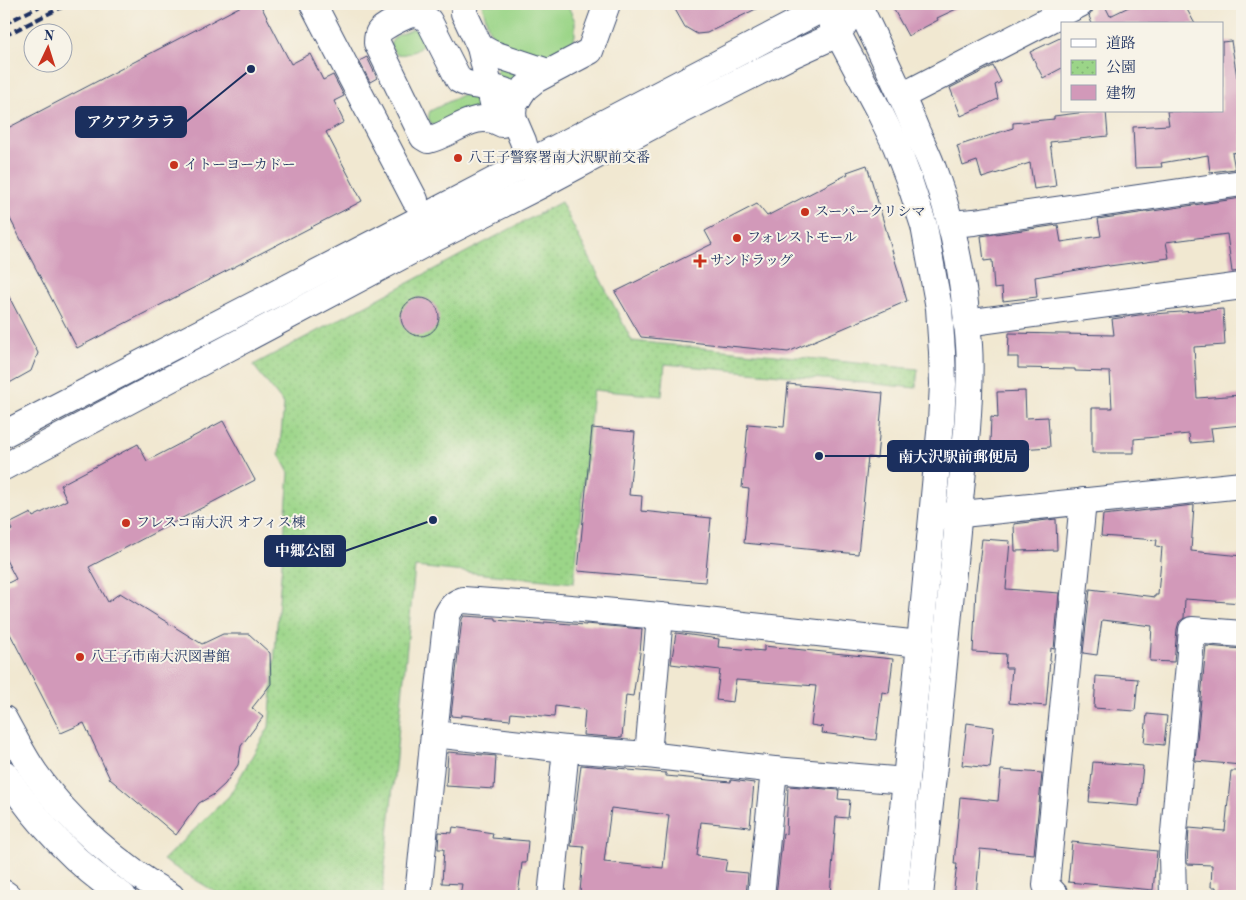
<svg xmlns="http://www.w3.org/2000/svg" width="1246" height="900" font-family="'Old Standard TT','Noto Serif JP',serif">
<defs>
<pattern id="park-dots" width="8" height="8" patternUnits="userSpaceOnUse" patternTransform="scale(1.25)"><rect width="8" height="8" fill="#9bd588"/><path d="M2 2h.1M6 6h.1" fill="none" stroke="#85b778" stroke-width="1.8" stroke-linecap="round"/></pattern>
</defs>
<rect width="100%" height="100%" fill="#f7f3e8"/>
<filter id="ink" filterUnits="userSpaceOnUse"><feTurbulence type="fractalNoise" baseFrequency=".02" numOctaves="2"/><feDisplacementMap in="SourceGraphic" scale="10" xChannelSelector="R" yChannelSelector="G"/><feConvolveMatrix kernelMatrix="1 2 1 2 8 2 1 2 1" color-interpolation-filters="sRGB"/></filter>
<filter id="wash" filterUnits="userSpaceOnUse"><feTurbulence type="fractalNoise" baseFrequency=".0096" numOctaves="4" result="noise"/><feDisplacementMap in="SourceGraphic" scale="20" xChannelSelector="R" yChannelSelector="G"/><feGaussianBlur stdDeviation="1.12" result="paint"/><feColorMatrix in="noise" values="0 0 0 0 0 0 0 0 0 0 0 0 0 0 0 0 0 1.4 0 .05"/><feComposite in="paint" operator="in"/></filter>
<g filter="url(#wash)">
<rect width="100%" height="100%" fill="#f1e8d1"/>
<g fill="#9bd588" stroke="#5b8273">
<path d="M482,4h85l8,17v15l-6,11 -9,6 -15,6 -42,-10 -14,-19z"/>
<path d="M413,29l9,1c11,16 -13,27 -26,24 -1,0 -4,-7 -5,-7 -2,-11 15,-15 22,-18z"/>
<path d="M497,62l25,12 -8,10 -16,-5z"/>
<path d="M462,95h7l12,6 1,5 -47,21c-6,-4 -8,-9 -5,-16z"/>
</g>
<path fill="url(#park-dots)" stroke="#5b8273" d="M561,202l71,139 286,28 -2,19 -251,-24 -3,32 -69,-6 -19,193 -159,-16 -33,329h-160l-59,-36 66,-64 40,-69 20,-254 -10,-19 5,-50 -31,-39z"/>
<g id="blocks">
<g fill="#d299b9" fill-rule="evenodd">
<path d="M245,4h15l31,60 19,-10 13,26 10,-5 11,21 -10,5 10,21 -18,10 36,69 -285,147 -73,-141v-77z"/>
<path d="M672,4h94l-59,29 -10,1 -12,-7z"/>
<path d="M902,4h65l-30,14 1,2 -30,16 -15,-28z"/>
<path d="M1102,4h2l6,12 25,-12h49l11,20h-103l-3,-8 3,-4 2,-5z"/>
<path d="M1062,37v31l-19,10 -13,-26z"/>
<path d="M1231,41l6,36h1l4,32v42l-10,2 3,16 -25,3 -2,-17 -47,8 1,4 -27,1 -2,-41 36,-2 -2,-14h55v-69z"/>
<path d="M367,57l10,21 -7,4 -11,-21z"/>
<path d="M993,66l8,16 -6,3 3,14 -37,17 -11,-28z"/>
<path d="M1094,111h12l2,25 -58,6 6,44 -22,3 -4,-26 -48,15 -5,-17 -14,5 -6,-20 56,-18v-5l41,-4v-3z"/>
<path d="M867,165l40,136 -119,51 -147,-15 -26,-45 97,-48 -7,-13 52,-27 10,12 81,-42 -1,-2z"/>
<path d="M1242,198v73l-10,1 -5,-38 -61,8 3,16 -60,8 -1,-1 -73,12 2,20 -34,4 -1,-13 -8,1 -2,-29 -8,1 -3,-25 77,-11 3,17 40,-6 -3,-17z"/>
<path d="M4,287l34,66 -7,18 -27,15z"/>
<circle cx="420" cy="317" r="19"/>
<path d="M1223,309l2,36 -31,2 3,51 45,-3v30l-31,3 2,13 -23,2 -1,-9 -55,5v14h-42v-45h20l-2,-36 -35,-1v-2l-57,-1v-11h-10l1,-24 105,2 -2,-16 27,-4z"/>
<path d="M788,384l95,9 -6,65 -9,-1 -10,97 -114,-11 5,-54 -7,-1 6,-64 36,3z"/>
<path d="M1025,391l1,27 22,-1 2,30 -30,2 -1,-3 -29,-3 1,-26 7,1 -1,-26z"/>
<path d="M223,421l32,59 -166,87 19,35 12,-9 82,51 21,-10h26l21,19 1,31 -19,24 11,9 -22,29 -3,19 -13,19 -12,11 -14,8 -23,32 -66,-56 -26,-56 -23,10 -57,-111v-37l12,-6 -12,-23v-22l8,-4 -3,-6 22,-11 2,4 34,-17 -7,-15 78,-41 9,17z"/>
<path d="M592,428l43,4 -6,63 13,1 -1,15 70,7 -6,64 -127,-11z"/>
<path d="M1194,505l-3,46 51,5v47l-57,-4 -1,19 -5,4 -2,7 -3,33 -24,-1 2,-35 -50,-6 -5,35 -14,-2 7,-64 65,8v-2h3l4,-48 -6,-1 1,-6 -56,-4 2,-21z"/>
<path d="M1056,519l1,31 -42,1 -1,-27z"/>
<path d="M982,539l28,2 -4,48 53,4 -5,56 -3,-1 -5,58 -37,-3 3,-35h-7l1,-14 -33,-2 3,-64z"/>
<path d="M464,616l32,2v2l48,4v-2l42,3v-1l56,5 -2,24 -7,43 -7,-1 -4,43 -39,-3 2,-25 -30,-4 -1,11 -43,-4 -1,7 -49,-5v2l-10,-1 11,-97z"/>
<path d="M676,633l43,6 -1,8 46,4v-5l129,13 -4,34 -7,-1 -6,48 -54,-7 1,-6 -12,-2 5,-39 -80,-6 -3,22 -17,-2 4,-30 -49,-6z"/>
<path d="M1206,646l36,3 -4,44h4v72l-47,-4z"/>
<path d="M1096,676l42,3 -3,32 -41,-3z"/>
<path d="M1147,714l20,2 -3,29 -20,-2z"/>
<path d="M967,723l27,4 -4,41 -28,-3z"/>
<path d="M448,752l48,4 -2,33 -48,-3z"/>
<path d="M1093,762l50,4 -4,40 -50,-4z"/>
<path d="M581,765l47,4v1l38,3v3l65,6v-2l23,3 -4,44 -49,-5 -4,34 30,4 -2,11 23,2 -2,23h-126l-40,-4 4,-45 -13,-1zM611,808l58,7 -6,53 -59,-6z"/>
<path d="M1001,770l41,3 -8,81 -54,-5 -4,47h-23l4,-32h-3l6,-67 38,4z"/>
<path d="M1231,771h11v125h-26v-9h-5l1,-22 -25,-1 2,-36 36,3z"/>
<path d="M788,786l51,4 -1,9 12,1 -2,18 -12,-1 -6,79h-54l7,-63 3,1z"/>
<path d="M453,827l40,6 -1,5 36,3 -2,22h-4l-4,33h-58l2,-12 -20,-1 2,-34h-6l1,-17 13,1z"/>
<path d="M1072,842l85,9 -4,39 -85,-8z"/>
</g>
</g>
</g>
<g filter="url(#ink)">
<use href="#blocks" fill-opacity="0" stroke="#3b4b6f" stroke-width="1"/>
<g fill="none" stroke-linecap="round" stroke-linejoin="round">
<g stroke="#3b4b6f" stroke-width="28">
<g id="minor">
<path d="M313,4l102,196"/>
<path d="M466,4l-2,9 16,34 13,56"/>
<path d="M858,4c20,42 41,84 59,128 6,13 13,27 18,42 20,54 30,113 34,171 2,28 0,56 -2,84l-34,347 -13,120"/>
<path d="M830,19l50,94 16,33 13,34 15,46 15,82 3,44 1,32 -2,38 -21,222 -26,252"/>
<path d="M480,47l11,6 57,19"/>
<path d="M902,96l178,-92"/>
<path d="M502,124c-27,-16 -48,10 -74,16l-5,-3 -46,-94c0,-4 0,-8 2,-11 3,-5 30,-19 35,-18 6,0 10,3 15,7l30,59c9,6 18,5 28,7 12,1 22,5 31,12"/>
<path d="M537,177l-8,-15 -6,-21 -9,-21 -1,-6 1,-10 11,-16 10,-8 55,-29 17,-47"/>
<path d="M951,224l23,-2 268,-39"/>
<path d="M966,323l276,-37"/>
<path d="M4,434l420,-217 400,-209 28,-4"/>
<path d="M4,467l430,-228 107,-54 128,-68 125,-63 44,-20 19,-30"/>
<path d="M943,516l299,-31"/>
<path d="M4,719c10,18 19,37 31,54 33,48 85,94 136,123"/>
<path d="M434,734l132,15 82,6 126,15 132,11"/>
<path d="M648,755l12,-139"/>
<path d="M4,773c32,48 71,91 119,123"/>
<path d="M4,893l4,3"/>
<path d="M418,896l16,-162 13,-119c4,-8 7,-12 16,-15l96,7 101,9 260,28"/>
<path d="M551,896l15,-147"/>
<path d="M761,896l13,-126"/>
<path d="M1056,896l-10,-11 37,-384"/>
<path d="M1173,896l-1,-41 20,-225 50,4"/>
</g>
</g>
<use href="#minor" stroke="#fff" stroke-width="26"/>
<g stroke="#1b2f5e" stroke-width="4" stroke-dasharray="8 4" stroke-linecap="butt">
<path d="M4,24l40,-20"/>
<path d="M4,36l64,-32"/>
</g>
</g>
</g>
<g fill="#c8321e" stroke="#f7f3e8" stroke-width="2">
<circle cx="458" cy="158" r="5"/>
<circle cx="174" cy="165" r="5"/>
<circle cx="805" cy="212" r="5"/>
<circle cx="737" cy="238" r="5"/>
<path d="M697.5 253.5h5v5h5v5h-5v5h-5v-5h-5v-5h5z"/>
<circle cx="126" cy="523" r="5"/>
<circle cx="80" cy="657" r="5"/>
</g>
<g text-anchor="middle" dominant-baseline="central" stroke-width="4" stroke-linejoin="round" paint-order="stroke">
<g font-size="14" fill="#1b2f5e" stroke="#f7f3e8" text-anchor="start">
<text x="468" y="158">八王子警察署南大沢駅前交番</text>
<text x="184" y="165">イトーヨーカドー</text>
<text x="815" y="212">スーパークリシマ</text>
<text x="747" y="238">フォレストモール</text>
<text x="710" y="261">サンドラッグ</text>
<text x="136" y="523">フレスコ南大沢 オフィス棟</text>
<text x="90" y="657">八王子市南大沢図書館</text>
</g>
</g>
<path fill="none" stroke="#1b2f5e" stroke-width="2" d="M251 69L186 122M819 456L888 456M433 520L345 551"/>
<g fill="#1b2f5e" stroke="#f7f3e8" stroke-width="2">
<circle cx="251" cy="69" r="5"/>
<circle cx="819" cy="456" r="5"/>
<circle cx="433" cy="520" r="5"/>
</g>
<g fill="#1b2f5e" stroke="#1b2f5e" stroke-width="2">
<rect x="76" y="107" width="110" height="30" rx="5"/>
<rect x="888" y="441" width="140" height="30" rx="5"/>
<rect x="265" y="536" width="80" height="30" rx="5"/>
</g>
<g font-size="15" text-anchor="middle" font-weight="bold" fill="#fff">
<text x="131" y="127">アクアクララ</text>
<text x="958" y="462">南大沢駅前郵便局</text>
<text x="305" y="556">中郷公園</text>
</g>
<rect width="1246" height="900" fill="none" stroke="#f7f3e8" stroke-width="20"/>
<rect x="1061" y="22" width="162" height="90" fill="#f7f3e8" stroke="#9fa5b1"/>
<rect x="1071" y="39" width="25" height="8" fill="#ffffff" stroke="#9fa5b1"/>
<text x="1106" y="48" font-size="15" fill="#1b2f5e">道路</text>
<rect x="1071" y="60" width="25" height="15" fill="url(#park-dots)" stroke="#9fa5b1"/>
<text x="1106" y="72" font-size="15" fill="#1b2f5e">公園</text>
<rect x="1071" y="85" width="25" height="15" fill="#d299b9" stroke="#9fa5b1"/>
<text x="1106" y="98" font-size="15" fill="#1b2f5e">建物</text>
<g transform="translate(48 48) rotate(4)"><circle r="24" fill="#f7f3e8" stroke="#9fa5b1"/>
<path d="M0-4L9 19L0 12L-9 19Z" fill="#c8321e"/>
<text y="-8" font-size="14" font-weight="bold" text-anchor="middle" fill="#1b2f5e">N</text>
</g>
</svg>
